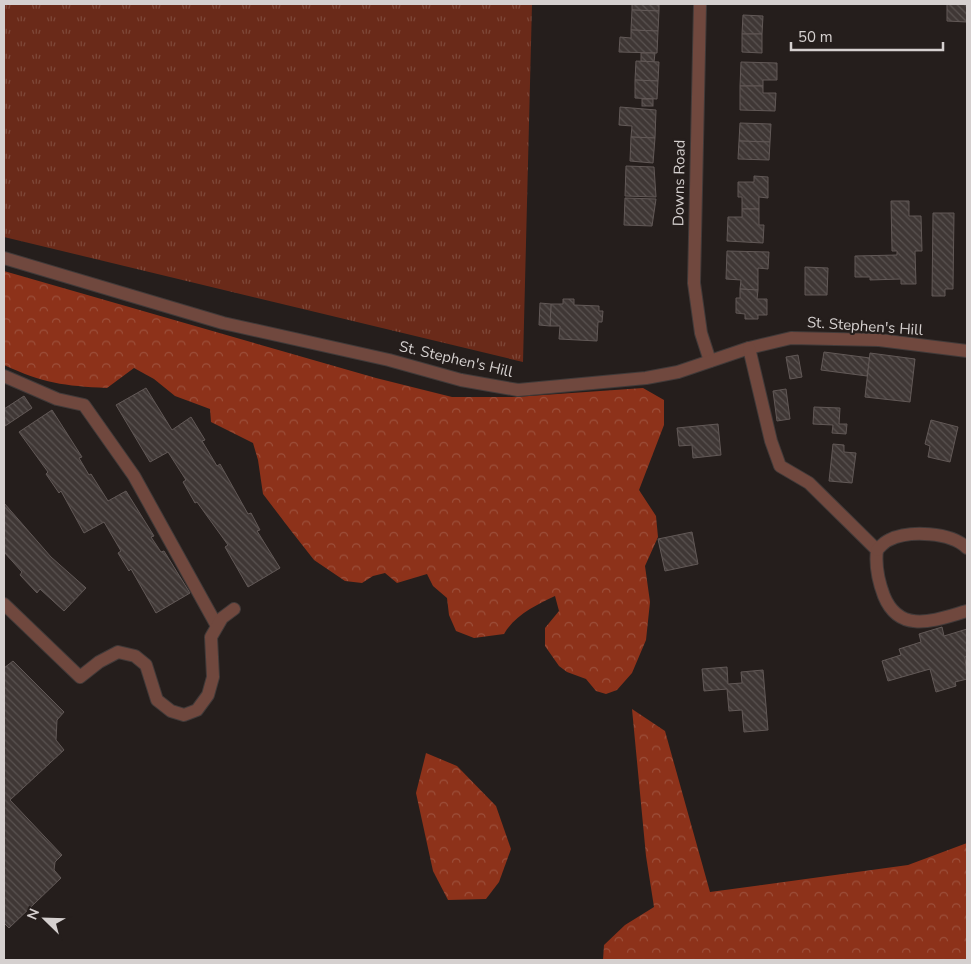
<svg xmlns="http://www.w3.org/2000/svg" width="971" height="964" font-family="'Nunito Sans',sans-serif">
<defs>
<pattern id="grass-tufts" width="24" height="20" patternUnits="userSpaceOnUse" patternTransform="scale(1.25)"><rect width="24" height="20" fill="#6a2a19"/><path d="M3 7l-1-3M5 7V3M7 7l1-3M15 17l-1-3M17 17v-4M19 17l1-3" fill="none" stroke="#7e4839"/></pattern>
<pattern id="forest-crowns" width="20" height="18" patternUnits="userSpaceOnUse" patternTransform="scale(1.25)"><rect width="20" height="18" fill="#8d321a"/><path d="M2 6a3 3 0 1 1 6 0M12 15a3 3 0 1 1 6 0" fill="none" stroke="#9c4f3a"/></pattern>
<pattern id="building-back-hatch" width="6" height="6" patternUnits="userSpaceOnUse" patternTransform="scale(1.25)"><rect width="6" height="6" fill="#3f3735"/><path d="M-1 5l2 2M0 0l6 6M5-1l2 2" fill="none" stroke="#5a5351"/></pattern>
</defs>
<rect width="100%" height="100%" fill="#251e1c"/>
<path fill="url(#grass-tufts)" d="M4,4h528l-9,358 -519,-125z"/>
<g fill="url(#forest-crowns)">
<path d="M4,271l372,107 76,19h63l128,-9 21,12v25l-25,65 17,26 2,21 -13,29 5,36 -4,38 -14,33 -15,17 -11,4 -10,-3 -10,-12 -19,-7 -8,-6 -14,-20v-18l14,-17 -4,-15c-19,9 -40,19 -51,38l-30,4 -18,-7 -7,-16 -2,-17 -14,-12 -6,-12 -30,9 -12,-10 -12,3 -11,7 -17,-2 -31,-21 -22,-28 -29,-38 -5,-34 -5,-17 -42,-21 -1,-13 -35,-13 -21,-17 -20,-11 -27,20c-43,-2 -64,-5 -103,-23z"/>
<path d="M632,709l33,22 45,161 198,-27 59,-22v117h-364l1,-15 21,-20 29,-18 -8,-51z"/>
<path d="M426,753l31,13 39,40 15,43 -12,33 -13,17 -38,1 -15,-29 -17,-78z"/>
</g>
<g fill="url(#building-back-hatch)" stroke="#625957">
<path d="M632,4h27v7l-27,-1z"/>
<path d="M947,4h20v18l-20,-1z"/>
<path d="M632,10l27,1 -1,20 -27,-1z"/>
<path d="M743,15l20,1 -1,18h-20z"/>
<path d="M631,30l27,1 -1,22 -38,-1 1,-15 11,1z"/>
<path d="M742,34h20v19l-20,-1z"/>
<path d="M641,53h14l-1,9 -13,-1z"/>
<path d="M636,61l23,1 -1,19 -23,-1z"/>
<path d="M741,62l36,1v17h-14v6h-23z"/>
<path d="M635,80l23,1 -1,18 -22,-1z"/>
<path d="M740,86h23v7h13l-1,18 -35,-1z"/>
<rect x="642" y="99" width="11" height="7"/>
<path d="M620,107l36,3 -1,28 -24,-1 1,-11 -13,-1z"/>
<path d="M740,123l31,1 -1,18 -31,-1z"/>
<path d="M631,137l24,1 -2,25 -23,-2z"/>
<path d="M739,141l31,1 -1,18 -31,-1z"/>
<path d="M626,166l28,1 2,30 -31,-1z"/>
<path d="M754,176l14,1v21l-9,-1v12h-17v-12h-4v-15h16z"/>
<path d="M625,198l31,1 -4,27 -28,-1z"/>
<path d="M891,201h18v15h12l1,35h-7l1,33h-15v-5l-31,1v-3h-15v-21l42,-1v-4h-5z"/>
<path d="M742,209h17v16h5l-1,18 -36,-2 1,-24h14z"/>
<path d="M933,213h21l-1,76h-8v7h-13z"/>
<path d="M727,251l42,1 -1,17 -10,-1v22l-18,-1 1,-9 -15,-1z"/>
<path d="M805,267l23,1 -1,27h-22z"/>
<path d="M740,289l18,1 -1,9h10v16h-9v4h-13v-5l-9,-1v-15h4z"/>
<path d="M563,299h11v6l25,1v5h4l-1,11h-4l-1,19 -38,-2 1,-13h-10l1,-22h12z"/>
<path d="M540,303l11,1 -1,22 -11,-1z"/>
<path d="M824,352l46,6 -3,18 -46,-6z"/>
<path d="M870,353l45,6 -5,43 -45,-5z"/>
<path d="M798,355l4,22 -12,2 -4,-22z"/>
<path d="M146,388l26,42 19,-13 14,23 -3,1 15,25 3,-2 28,50 3,-1 9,17 -3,1 23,37 -32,19 -23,-40 3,-2 -31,-43 -2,1 -12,-21 3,-2 -18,-28 -18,10 -34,-57z"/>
<path d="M786,389l4,30 -13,2 -4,-30z"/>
<path d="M24,396l8,12 -27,18 -1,-17z"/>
<path d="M814,407l26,1 -1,16h8l-1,10 -14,-1 1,-8 -20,-1z"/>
<path d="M52,410l30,47 -3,1 10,17 2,-1 17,27 18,-10 28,45 -3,1 10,15 3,-1 26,42 -34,20 -25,-44 -2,2 -11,-18 3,-2 -17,-29 -20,11 -23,-42 -2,2 -13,-19 2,-2 -29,-40z"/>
<path d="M931,420l27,7 -8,35 -22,-5 2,-11 -5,-2z"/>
<path d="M718,424l3,31 -28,3 -1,-13 -13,1 -2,-18z"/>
<path d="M833,444l11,1v7l12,1 -4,30 -23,-2z"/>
<path d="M4,503l47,54 35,31 -22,23 -24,-22 -3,4 -17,-18 2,-3 -18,-20z"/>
<path d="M692,532l6,32 -33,7 -7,-32z"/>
<path d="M942,627l2,9 23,-7v27l-2,1 2,22 -12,3 1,4 -20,6 -6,-23 -42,12 -6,-20 19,-6 -2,-6 22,-7 -2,-8z"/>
<path d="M13,661l51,51 -7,8 -1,20 8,10 -54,50 52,55 -7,7 -1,8 7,8 -52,50 -5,-5v-255z"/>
<path d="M727,667l1,17 14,-1 -1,-11 22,-2 5,60 -24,2 -2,-22 -13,1 -2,-22 -23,2 -2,-22z"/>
</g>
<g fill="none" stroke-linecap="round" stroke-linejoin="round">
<g stroke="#413a39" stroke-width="14">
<g id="minor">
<path d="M700,4l-6,279 7,50 9,28"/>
<path d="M4,258l219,65 166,37 72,20 57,10 128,-12 32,-6 71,-24 42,-10 88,2 88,11"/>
<path d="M749,348l22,93 9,25 29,17 68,67c-2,16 1,30 7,46 16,39 51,24 83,15"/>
<path d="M4,376l53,23 27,6 50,71 83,150"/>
<path d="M877,550c3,-3 7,-8 12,-10 20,-10 62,-8 78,8"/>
<path d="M4,604l76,73 19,-15 19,-10 17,4 11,9 11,35 14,11 13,4 13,-5 11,-15 5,-18 -2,-40 11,-19 12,-9"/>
</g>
</g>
<use href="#minor" stroke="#70483e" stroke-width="12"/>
</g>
<g text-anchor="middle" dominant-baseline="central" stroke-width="4.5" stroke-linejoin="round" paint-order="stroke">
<g font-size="15" fill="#d5d0cf" stroke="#251e1c">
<text transform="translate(679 183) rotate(-89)">Downs Road</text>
<text transform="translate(865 326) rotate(4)">St. Stephen's Hill</text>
<text transform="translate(456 359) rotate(13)">St. Stephen's Hill</text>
</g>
</g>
<rect width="971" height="964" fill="none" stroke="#d5d0cf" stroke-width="10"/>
<g transform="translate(45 919) rotate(293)" stroke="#251e1c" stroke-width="4" paint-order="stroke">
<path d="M0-4L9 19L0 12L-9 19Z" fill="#d5d0cf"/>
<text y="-8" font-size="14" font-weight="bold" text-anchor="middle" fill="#d5d0cf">N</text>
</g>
<path d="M791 42v8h152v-8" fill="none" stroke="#d5d0cf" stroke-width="2.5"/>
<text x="798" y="42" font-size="15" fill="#d5d0cf" stroke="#251e1c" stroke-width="4" paint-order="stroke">50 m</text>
</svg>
